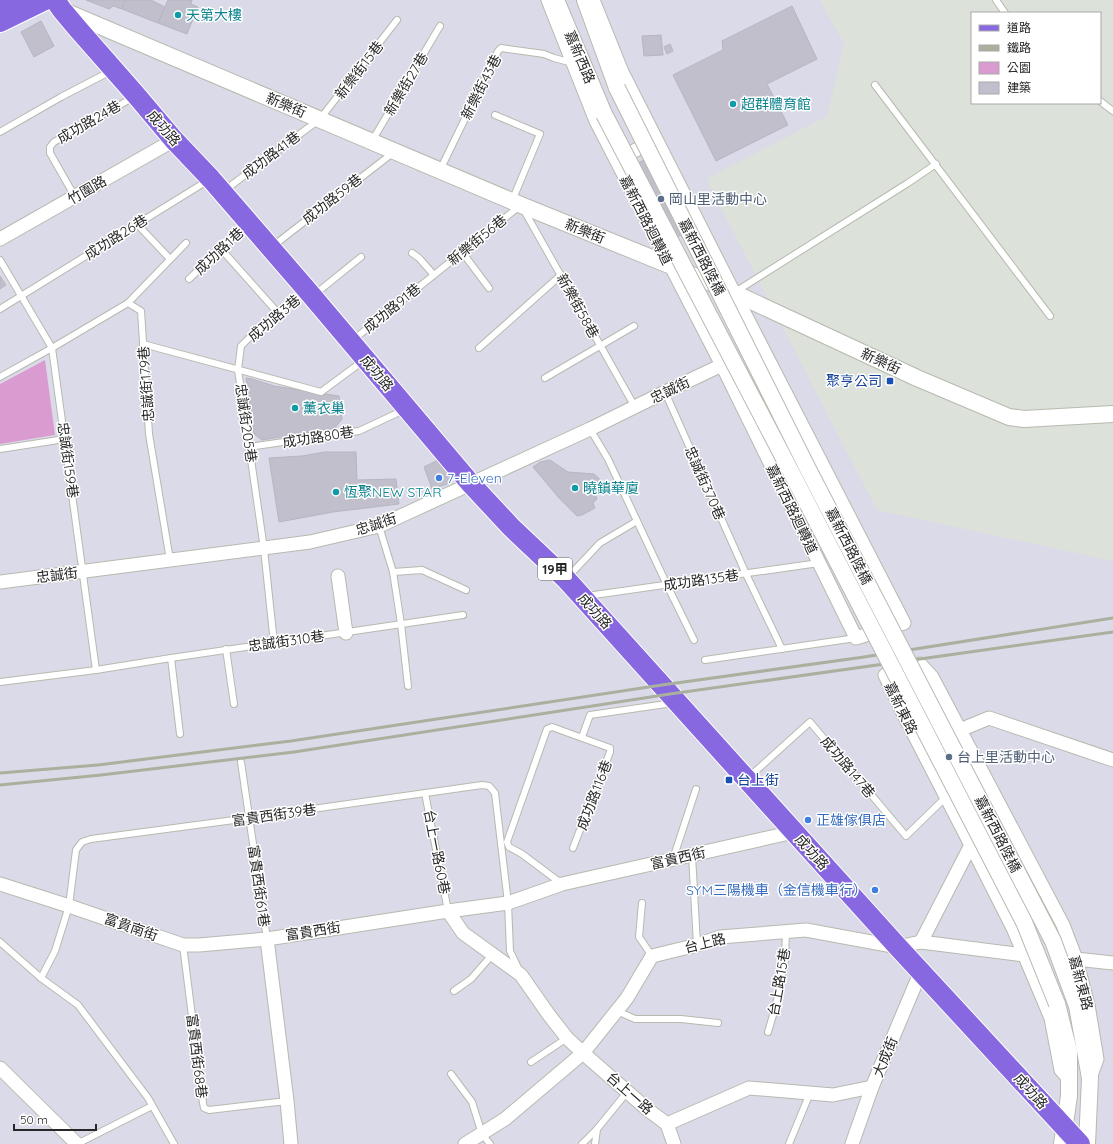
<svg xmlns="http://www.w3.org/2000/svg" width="1113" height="1144" font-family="Quicksand,'Noto Sans TC',sans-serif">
<rect width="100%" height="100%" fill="#dbdae8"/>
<path fill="#dce1da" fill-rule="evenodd" d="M820,0h293v561l-236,-51 -171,-331 121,-63 17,-72zM972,13h128v90h-128z"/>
<path fill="#da9cd0" d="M45,360l10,75 -55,9v-60z"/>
<g fill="#c0bfcb" stroke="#b7b5c3">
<path d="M86,0h39l-3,9 -9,-3 -4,3z"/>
<path d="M125,0h26l14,7 -7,16 -36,-14z"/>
<path d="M168,0h24l-1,4 7,3 -11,27 -29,-11z"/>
<path d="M792,6l25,53 -50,25 21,41 -72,36 -43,-86 50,-25 -1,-9z"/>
<path d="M41,21l13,25 -20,11 -13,-25z"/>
<path d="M661,35l2,20 -19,1 -2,-20z"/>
<path d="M670,44l3,7 -6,3 -3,-7z"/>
<path d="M655,154l39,74 -28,15 -39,-74z"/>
<path d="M0,276l6,9 -6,4z"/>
<path d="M246,378l6,1 22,7 65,10 3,23 -7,9 -73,12 -8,-6z"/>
<path d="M325,452h31l1,28 39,-1 3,25 -66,8 -54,10 -10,-64 33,-2z"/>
<path d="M442,458l11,14 -6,12 -15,5 -8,-22z"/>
<path d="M550,460l18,12 26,2 10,9 -9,10 2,6 -4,4 2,5 -13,7 -5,1 -18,-18 -26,-31 7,-5z"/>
</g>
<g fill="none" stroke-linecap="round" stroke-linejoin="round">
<g stroke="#b6baae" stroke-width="8">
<g id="service">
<path d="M996,0l9,13"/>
<path d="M875,85l175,231"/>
<path d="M1100,101l13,10"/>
<path d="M495,115l45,19 -28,67"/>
<path d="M0,132l61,-35 50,-26"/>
<path d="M372,141l68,-115"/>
<path d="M440,170l58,-119 3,-3 43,6 10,4 19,5"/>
<path d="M225,190l95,-71 77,-99"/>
<path d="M75,197l-25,-44v-6l4,-5 80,-45"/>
<path d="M137,224l33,35"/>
<path d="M273,246l121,-94"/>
<path d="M221,249l57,64"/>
<path d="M462,252l27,36"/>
<path d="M412,253l7,5 14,16"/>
<path d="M0,260l52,88 44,322"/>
<path d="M189,279l58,-55"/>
<path d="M735,292l173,-109 28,-19"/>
<path d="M314,295l47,-38"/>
<path d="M128,303l13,8 8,123 21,126"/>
<path d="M0,309l207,-128"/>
<path d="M353,340l168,-135 114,202"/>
<path d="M143,344l178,48 42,-31"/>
<path d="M479,348l82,-73"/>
<path d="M0,377l52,-29 76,-45 58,-60"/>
<path d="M545,378l89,-52"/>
<path d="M665,392l81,182 36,75"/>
<path d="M590,429l18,30 59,126 27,55"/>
<path d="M249,447l110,-16 45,-21"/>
<path d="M0,449l65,-10"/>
<path d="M379,526l14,46 8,52 7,62"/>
<path d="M393,572l29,-2 44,20"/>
<path d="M568,577l32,-34 37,-22"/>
<path d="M587,596l232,-33"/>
<path d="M274,643l-10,-94 -26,-179 3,-24 12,-12 53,-43"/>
<path d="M226,649l8,55"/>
<path d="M171,658l292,-43"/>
<path d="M705,660l151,-22"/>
<path d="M0,682l96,-12 75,-12 9,76"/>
<path d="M582,737l8,-22 83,-12"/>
<path d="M241,762l26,177"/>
<path d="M748,778l62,-56 96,114 40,-39"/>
<path d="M425,793l23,118"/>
<path d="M692,855l5,90"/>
<path d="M673,859l23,-70"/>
<path d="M562,884l-40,-30 -13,-7 -2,-5 40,-113 5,-2 58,21v4l-37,96"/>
<path d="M642,903l-3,34 13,19"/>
<path d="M0,942l41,36 37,27 70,93 26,46"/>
<path d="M183,945l20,158 1,5 5,2 78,-9"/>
<path d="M41,978l14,-27 14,-45 7,-56 6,-8 9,-3 158,-21 233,-33 7,1 6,7 13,110 2,48 9,19"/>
<path d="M454,991l17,-12 21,-24"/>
<path d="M617,1011l18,8h46l37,4"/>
<path d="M768,1032l8,-27 9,-45 1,-29"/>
<path d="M531,1062l36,-24"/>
<path d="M451,1074l21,28 10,32 8,10"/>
<path d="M77,1144l75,-38"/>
<path d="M582,1144l15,-15 31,-38"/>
<path d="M595,1144l2,-15"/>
<path d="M789,1144l21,-51"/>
</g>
</g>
<g stroke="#b6baae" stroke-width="15">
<g id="minor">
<path d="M548,0l48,121 126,244 134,273 48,-15 -170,-330 -112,-221 -29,-72"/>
<path d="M617,160l36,-19"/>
<path d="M0,239l174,-99"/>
<path d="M338,576l8,57"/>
<path d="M0,582l310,-40 69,-16 211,-97 75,-37 57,-27"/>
<path d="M960,730l29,-12 124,42"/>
<path d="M0,884l69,22 114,39h16l68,-6 181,-28 60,-8 54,-19 232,-52"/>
<path d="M448,911l15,22 58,42 28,40 18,23 16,15 64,56 20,15 82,-36 84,7 39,-8"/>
<path d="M267,939l20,162 4,43"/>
<path d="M921,942l50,-97 5,-2"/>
<path d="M1076,959l37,4"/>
<path d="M0,1068l77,76"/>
<path d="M1069,1079l-8,-9 -10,-52 -38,-90 -42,-83 -66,-128 -20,-42 35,-11 12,13 131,248 13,34 12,46 9,54 -7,19"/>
<path d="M667,1124l7,20"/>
<path d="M465,1144l40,-25 78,-66 44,-55 25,-42 45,-11 23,-8 86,-7 92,17 23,-5 103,13"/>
<path d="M852,1144l20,-57 49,-116"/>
</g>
</g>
<g stroke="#b6baae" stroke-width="18">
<g id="tertiary">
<path d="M556,0l48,114"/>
<path d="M585,0l32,88"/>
<path d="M62,10l459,195 148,60 65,28 183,85 92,39 15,2 89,-5"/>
<path d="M1057,1004l12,47v45l-7,48"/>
<path d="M1077,1006l13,72 -3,66"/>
</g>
</g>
<g stroke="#fff" stroke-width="22">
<g id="primary">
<path d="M55,0l7,10 16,19 58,66 38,45 37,39 96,111 164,194 40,43 55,52 332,368 182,197"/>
<path d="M0,1l28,6"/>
<path d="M0,22l45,-22"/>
</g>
</g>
<use href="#service" stroke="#fff" stroke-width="6"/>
<use href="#minor" stroke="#fff" stroke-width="13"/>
<use href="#tertiary" stroke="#fff" stroke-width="16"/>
<use href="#primary" stroke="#8868e0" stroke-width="20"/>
<g stroke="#a9b09e" stroke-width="3">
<path d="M0,773l98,-8 193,-24 371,-56 202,-28 249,-39"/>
<path d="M0,785l101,-10 193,-23 376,-58 443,-62"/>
</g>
<g stroke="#b6baae" stroke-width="18" stroke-linecap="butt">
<g id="tertiary-bridge">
<path d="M617,88l192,383 244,470 24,65"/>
<path d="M604,114l185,354 235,454 33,82"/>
</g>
</g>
<use href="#tertiary-bridge" stroke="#fff" stroke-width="16"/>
</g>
<g fill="#0f9aa8" stroke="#fff" stroke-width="1.5">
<circle cx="178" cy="15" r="4"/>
<circle cx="733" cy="104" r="4"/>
<circle cx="295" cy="408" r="4"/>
<circle cx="575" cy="488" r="4"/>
<circle cx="336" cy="492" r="4"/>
</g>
<g fill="#5c6f8a" stroke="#fff" stroke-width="1.5">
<circle cx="661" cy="199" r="4"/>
<circle cx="949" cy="757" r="4"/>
</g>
<g fill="#1a4fb4" stroke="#fff" stroke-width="1.5">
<rect x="886" y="377" width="8" height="8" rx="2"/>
<rect x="725" y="776" width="8" height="8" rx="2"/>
</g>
<g fill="#3f7fe0" stroke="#fff" stroke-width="1.5">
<circle cx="439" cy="478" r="4"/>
<circle cx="808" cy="820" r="4"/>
<circle cx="875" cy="890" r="4"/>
</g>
<g text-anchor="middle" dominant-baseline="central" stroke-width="3" stroke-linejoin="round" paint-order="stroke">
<rect fill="#fff" stroke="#686868" stroke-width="1" x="538" y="558" width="34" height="22" rx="3"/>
<g font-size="13" font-weight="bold" fill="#272727">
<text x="555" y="569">19甲</text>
</g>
<g font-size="14" fill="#0d838f" stroke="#fff" text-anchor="start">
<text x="186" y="15">天第大樓</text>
<text x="741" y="104">超群體育館</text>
<text x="303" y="408">薰衣巢</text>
<text x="583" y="488">曉鎮華廈</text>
<text x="344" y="492">恆聚NEW STAR</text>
</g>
<g font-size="14" fill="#272727" stroke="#fff">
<text transform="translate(580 57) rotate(67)">嘉新西路</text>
<text transform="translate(359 70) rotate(-52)">新樂街15巷</text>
<text transform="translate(406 84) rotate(-59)">新樂街27巷</text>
<text transform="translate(481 87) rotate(-63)">新樂街43巷</text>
<text transform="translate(286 105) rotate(23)">新樂街</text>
<text transform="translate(89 122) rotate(-30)">成功路24巷</text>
<text transform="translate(164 128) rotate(49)">成功路</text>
<text transform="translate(271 155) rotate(-37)">成功路41巷</text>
<text transform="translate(87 190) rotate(-30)">竹圍路</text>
<text transform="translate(332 199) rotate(-38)">成功路59巷</text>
<text transform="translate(646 220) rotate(63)">嘉新西路迴轉道</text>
<text transform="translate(585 231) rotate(22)">新樂街</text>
<text transform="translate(116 237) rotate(-32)">成功路26巷</text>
<text transform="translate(477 240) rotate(-39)">新樂街56巷</text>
<text transform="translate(219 251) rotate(-43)">成功路1巷</text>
<text transform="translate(702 257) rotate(63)">嘉新西路陸橋</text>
<text transform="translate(578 306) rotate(61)">新樂街58巷</text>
<text transform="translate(392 308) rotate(-39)">成功路91巷</text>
<text transform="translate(274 318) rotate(-40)">成功路3巷</text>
<text transform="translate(881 361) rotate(25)">新樂街</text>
<text transform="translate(377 373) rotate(50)">成功路</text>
<text transform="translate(146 384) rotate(-94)">忠誠街179巷</text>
<text transform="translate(670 390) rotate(-26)">忠誠街</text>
<text transform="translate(246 423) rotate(82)">忠誠街205巷</text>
<text transform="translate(318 437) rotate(-9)">成功路80巷</text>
<text transform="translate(68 460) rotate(82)">忠誠街159巷</text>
<text transform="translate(705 483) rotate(66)">忠誠街370巷</text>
<text transform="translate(792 509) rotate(64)">嘉新西路迴轉道</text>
<text transform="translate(376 524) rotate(-18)">忠誠街</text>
<text transform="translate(849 546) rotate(63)">嘉新西路陸橋</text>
<text transform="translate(57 575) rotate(-7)">忠誠街</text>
<text transform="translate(701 580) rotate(-8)">成功路135巷</text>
<text transform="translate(595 611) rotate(48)">成功路</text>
<text transform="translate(286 641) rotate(-8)">忠誠街310巷</text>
<text transform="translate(901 708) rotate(64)">嘉新東路</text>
<text transform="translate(848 767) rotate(50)">成功路147巷</text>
<text transform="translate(594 795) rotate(-69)">成功路116巷</text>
<text transform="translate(274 815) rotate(-8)">富貴西街39巷</text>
<text transform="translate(998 834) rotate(63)">嘉新西路陸橋</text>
<text transform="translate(437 852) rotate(79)">台上一路60巷</text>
<text transform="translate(812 852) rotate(48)">成功路</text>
<text transform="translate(678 858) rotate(-13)">富貴西街</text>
<text transform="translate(259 886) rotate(82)">富貴西街61巷</text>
<text transform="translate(131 927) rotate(19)">富貴南街</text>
<text transform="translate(313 931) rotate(-9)">富貴西街</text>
<text transform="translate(705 943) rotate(-14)">台上路</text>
<text transform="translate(779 982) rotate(-80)">台上路15巷</text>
<text transform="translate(1081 983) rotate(75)">嘉新東路</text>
<text transform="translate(197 1056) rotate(83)">富貴西街68巷</text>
<text transform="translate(885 1057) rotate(-67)">大成街</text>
<text transform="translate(1031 1091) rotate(48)">成功路</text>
<text transform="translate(630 1093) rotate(41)">台上一路</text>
</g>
<g font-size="14" fill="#4e5e75" stroke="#fff" text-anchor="start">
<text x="669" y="199">岡山里活動中心</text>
<text x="957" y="757">台上里活動中心</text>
</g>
<g font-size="14" fill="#164399" stroke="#fff" text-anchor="end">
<text x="882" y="381">聚亨公司</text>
<text x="737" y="780" text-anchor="start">台上街</text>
</g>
<g font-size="14" fill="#366cbe" stroke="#fff" text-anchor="start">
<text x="447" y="478">7-Eleven</text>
<text x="816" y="820">正雄傢俱店</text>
<text x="867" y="890" text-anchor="end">SYM三陽機車（金信機車行）</text>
</g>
</g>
<rect x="971" y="12" width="130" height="92" fill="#ffffff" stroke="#a9a9a9"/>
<rect x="979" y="25" width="20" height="6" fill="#8868e0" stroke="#a9a9a9"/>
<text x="1007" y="32" font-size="12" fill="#272727">道路</text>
<rect x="979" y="45" width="20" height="6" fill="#a9b09e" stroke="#a9a9a9"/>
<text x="1007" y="52" font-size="12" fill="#272727">鐵路</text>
<rect x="979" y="62" width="20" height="12" fill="#da9cd0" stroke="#a9a9a9"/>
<text x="1007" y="72" font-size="12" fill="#272727">公園</text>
<rect x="979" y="82" width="20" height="12" fill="#c0bfcb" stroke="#a9a9a9"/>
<text x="1007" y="92" font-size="12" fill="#272727">建築</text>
<path d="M14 1124v6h82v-6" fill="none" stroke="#272727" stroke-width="2"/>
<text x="20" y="1124" font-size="12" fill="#272727" stroke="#ffffff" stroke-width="3" paint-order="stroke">50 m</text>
</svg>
